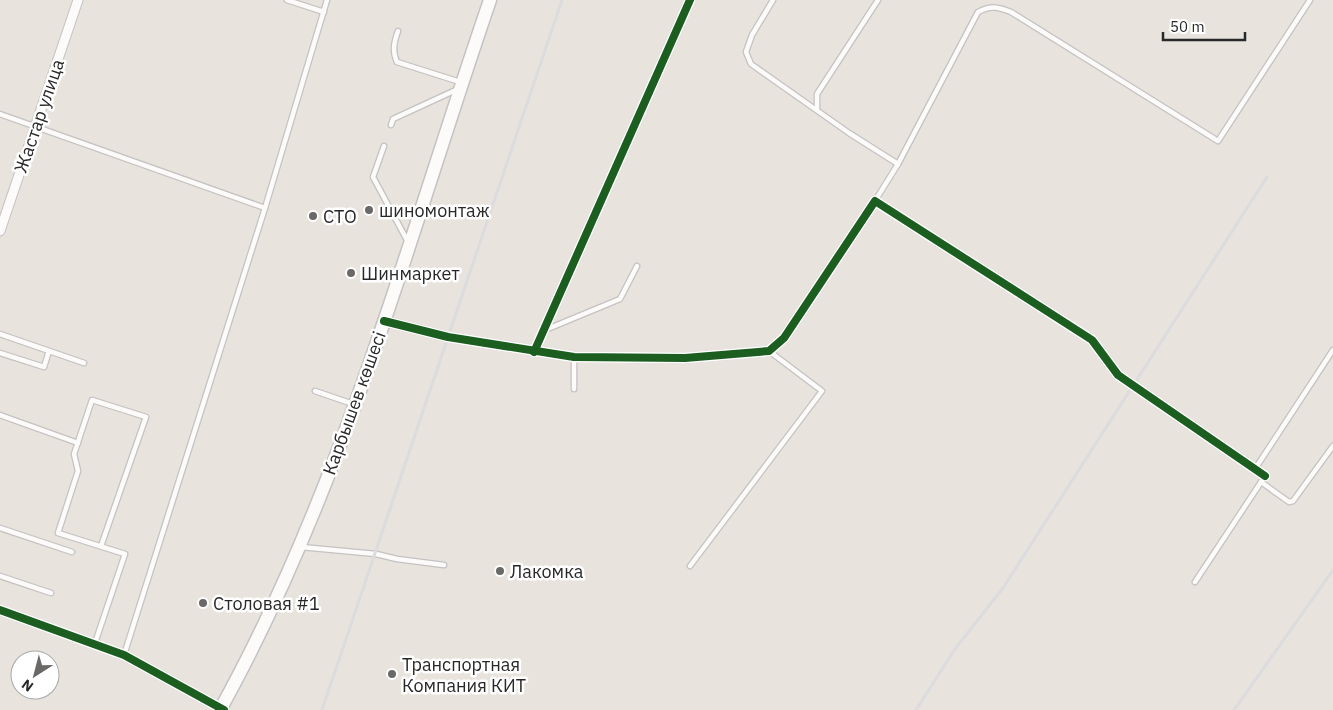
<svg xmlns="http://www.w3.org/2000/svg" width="1333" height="710" font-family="'IBM Plex Sans',sans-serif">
<rect width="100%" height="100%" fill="#e8e3dc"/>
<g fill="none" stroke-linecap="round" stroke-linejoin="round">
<g stroke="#c4c2c2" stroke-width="7">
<g id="service">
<path d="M287,0l37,12"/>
<path d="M773,0l-21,35 -6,17 5,12 98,69 49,31"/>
<path d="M398,31c-4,11 -6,20 -1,31l63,20"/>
<path d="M817,109v-15l61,-94"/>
<path d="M0,114l265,94"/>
<path d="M391,125l2,-6 65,-30"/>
<path d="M384,146l-11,31 35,65"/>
<path d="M875,201l23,-37 80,-152c13,-7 20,-5 33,0l207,129 92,-141"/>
<path d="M545,330l75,-31 17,-33"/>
<path d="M0,334l84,29"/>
<path d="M0,353l44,14 5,-16"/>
<path d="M574,389v-32"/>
<path d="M315,391l38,13"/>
<path d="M0,415l78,28"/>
<path d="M1255,469l78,-119"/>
<path d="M1261,482l28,20 4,-1 40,-55"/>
<path d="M0,528l72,24"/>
<path d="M301,547l75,7 21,5 47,6"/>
<path d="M690,566l132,-175 -53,-40"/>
<path d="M0,576l51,17"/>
<path d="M1195,582l70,-106"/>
<path d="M95,643l30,-89 -67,-21 20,-62 -4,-17 18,-54 54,17 -45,129"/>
<path d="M124,655l141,-447 62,-208"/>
</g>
</g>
<g stroke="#c4c2c2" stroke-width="11">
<g id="minor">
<path d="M0,231l78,-231"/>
<path d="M384,321l64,16 126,20 111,1 84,-7 15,-13 91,-137 217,139 26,35 147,101"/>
<path d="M534,352l156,-352"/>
<path d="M0,610l124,45 100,55"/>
</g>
</g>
<g stroke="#c4c2c2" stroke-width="15">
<path id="secondary" d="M220,710c123,-222 188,-471 270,-710"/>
</g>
<use href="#service" stroke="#fcfbfa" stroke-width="4.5"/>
<use href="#minor" stroke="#fcfbfa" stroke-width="9"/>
<use href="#secondary" stroke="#fcfbfa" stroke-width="12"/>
<g stroke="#dcdcde" stroke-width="3">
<path d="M322,710l240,-710"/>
<path d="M916,710l39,-61 48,-61 264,-411"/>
<path d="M1234,710l99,-140"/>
</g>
<g stroke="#fff" stroke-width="11">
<g id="cycleway">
<path d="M384,321l64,16 126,20 111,1 84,-7 15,-13 91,-137 217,139 26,35 147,101"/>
<path d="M534,352l156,-352"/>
<path d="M0,610l124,45 100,55"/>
</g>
</g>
<use href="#cycleway" stroke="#1b5e20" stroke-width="8"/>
</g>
<g fill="#6b6967" stroke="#fff" stroke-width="2">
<circle cx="369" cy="210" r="5"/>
<circle cx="313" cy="216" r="5"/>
<circle cx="351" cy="273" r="5"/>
<circle cx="500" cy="571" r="5"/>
<circle cx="203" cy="603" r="5"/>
<circle cx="392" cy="674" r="5"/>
</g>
<g text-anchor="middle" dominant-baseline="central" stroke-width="5" stroke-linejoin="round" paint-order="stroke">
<g font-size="18" fill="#282828" stroke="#fff">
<text transform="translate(39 116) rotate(-71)">Жастар улица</text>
<text transform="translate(354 403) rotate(-70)">Карбышев көшесі</text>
</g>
<g font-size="18" fill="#282828" stroke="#fff" text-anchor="start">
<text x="379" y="210">шиномонтаж</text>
<text x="323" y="216">СТО</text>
<text x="361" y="273">Шинмаркет</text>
<text x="510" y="571">Лакомка</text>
<text x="213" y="603">Столовая #1</text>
<text x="402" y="664">Транспортная<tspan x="402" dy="21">Компания КИТ</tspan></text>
</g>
</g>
<g transform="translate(35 675) rotate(216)"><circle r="24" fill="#ffffff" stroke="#a9a9a9"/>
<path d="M0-4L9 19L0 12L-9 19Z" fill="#6b6967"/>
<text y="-8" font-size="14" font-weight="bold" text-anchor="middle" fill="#282828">N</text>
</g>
<path d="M1163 32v8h82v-8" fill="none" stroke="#282828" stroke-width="2.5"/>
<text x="1170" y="32" font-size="15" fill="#282828" stroke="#ffffff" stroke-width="4" paint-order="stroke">50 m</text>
</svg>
